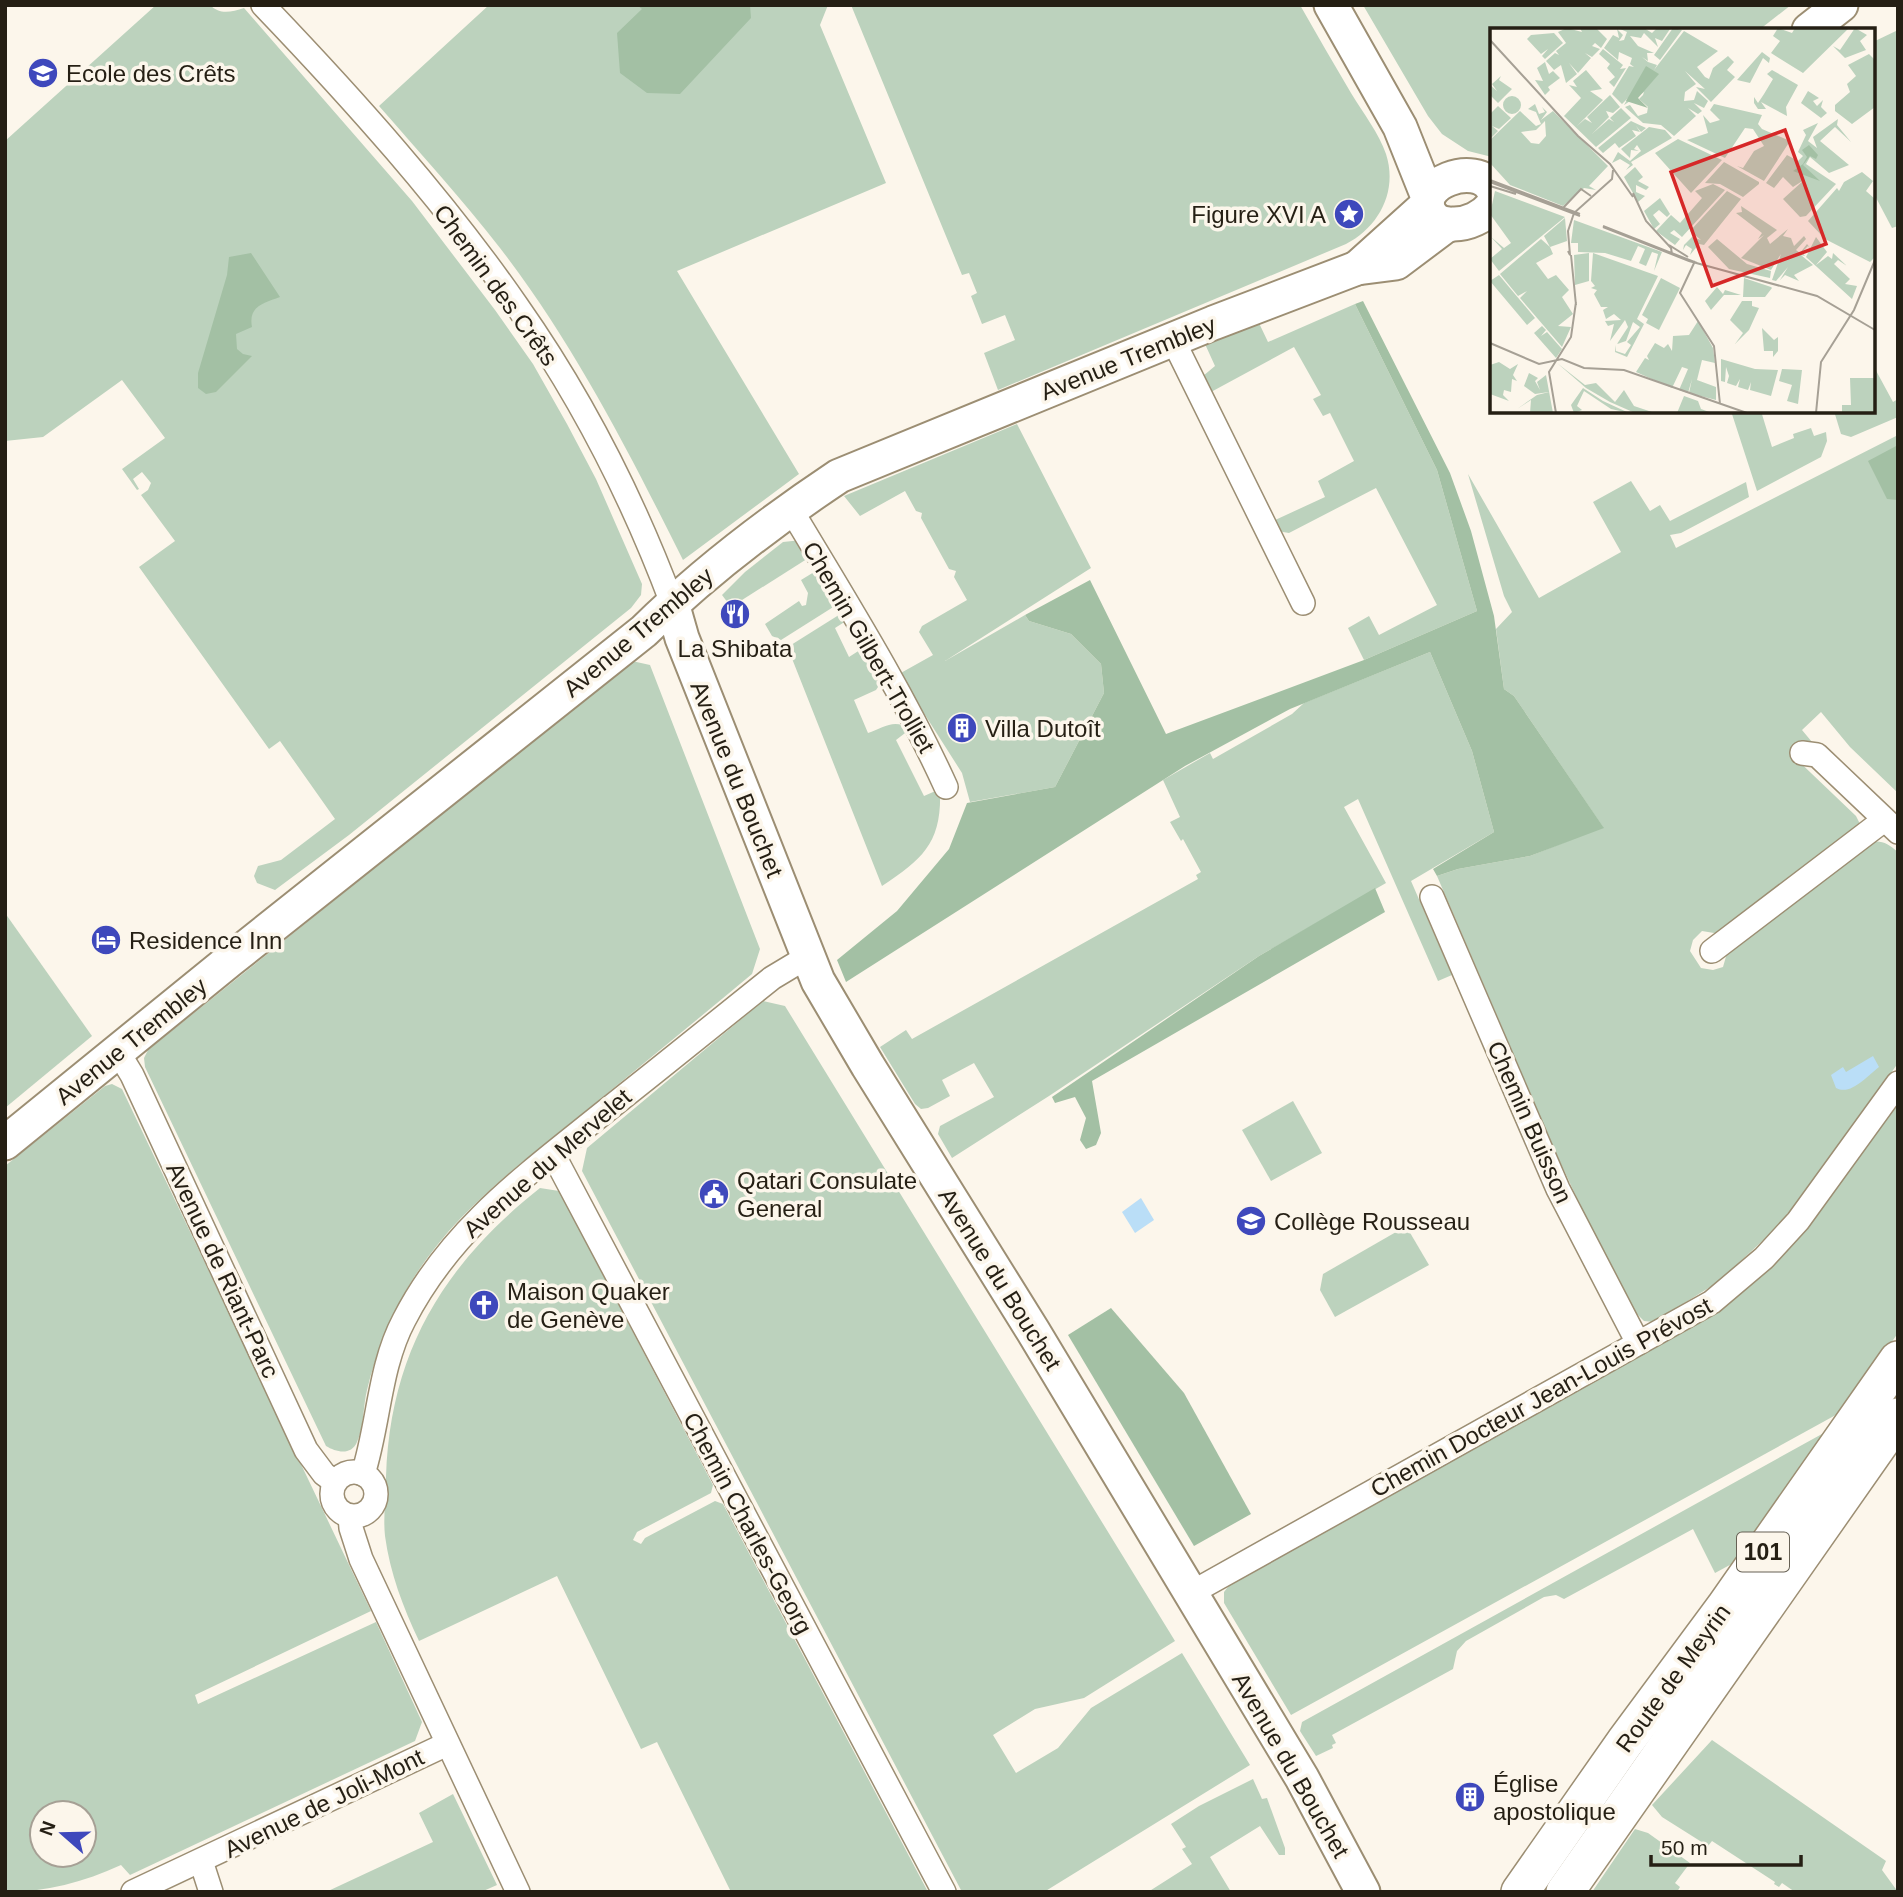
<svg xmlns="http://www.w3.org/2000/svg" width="1903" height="1897" font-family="Arial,sans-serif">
<rect width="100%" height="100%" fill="#fcf6eb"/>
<g fill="#bcd2bd" fill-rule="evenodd">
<path d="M156,5h54c10,10 21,7 34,3l168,193 83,109 38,54 34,60 29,55 46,105 -1,11 -10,13 -282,227 -74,55 -18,-7 -3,-7 4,-10 23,-6 54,-41 -55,-78 -11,8 -130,-182 36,-26 -34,-46 7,-5 3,-7 -9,-11 -9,7 6,10 -2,1 -15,-21 43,-31 -43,-58 -79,57 -38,4v-300z"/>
<path d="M489,5h339l-8,20 66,158 -209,88 122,203 -116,86c-54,-108 -109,-216 -183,-312 -38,-49 -80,-95 -121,-142z"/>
<path d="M851,5h449c17,30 34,59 51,88 12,20 28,40 35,61 12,37 -7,73 -40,90l-348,146 -14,-37 31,-13 -10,-25 -23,9 -11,-28 6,-3 -8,-20 -7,2z"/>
<path d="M1363,5h428l-32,25h-267v127l-24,-6 -26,-17 -14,-18z"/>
<path d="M1898,30v196l-6,2 -19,-36v-150z"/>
<path d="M1355,304l82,166 40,141 -113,49 -16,-32 21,-12 10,19 58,-30 -61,-117 -87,45 -12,-2 -4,-10 52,-24 -7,-16 36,-20 -24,-48 -7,3 -10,-17 8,-4 -27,-48 -83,45 -8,-16 12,-10 -10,-22 53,-23 10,21z"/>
<path d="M1873,365l20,37 5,-3v18l-47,20 -10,-3 -7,-23h39z"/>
<path d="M1731,411h30l11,36 22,-9 -1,-4 18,-6 3,8 12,-4 1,9 -6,16 -64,34z"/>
<path d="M1017,424l74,144 -146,93 80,-46 4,6 42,13 30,30 3,29 -49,94 -85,15 -8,-29 -63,-99 34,-19 -14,-23 3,-6 45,-26 -13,-23 2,-6 -7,-2 -28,-51 1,-5 -6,-2 -11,-20 -45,25 -16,-20z"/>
<path d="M1898,435v358l-48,-46 -29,-35 -19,18 10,12 -23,10 67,64 4,8 -140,110 -18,-3 -9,9 -3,11 11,17 12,2 10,-3 6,-21 138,-103c14,-4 20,0 31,9v211l-80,115 -46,54 -54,50 -64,40 -10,-1 -7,-7 -42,-77 -39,-84 -119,-277 21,-7 72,-13 73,-29 -89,-131 -10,-7 -8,-60 16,-17 -8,-16 -36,-122 71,124 82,-46 -28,-50 38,-21 19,30 10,-6 10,16 76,-39 3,15 -68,36 -11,2 6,13z"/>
<path d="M802,540l8,17 -79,50 -9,-12 23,-23 38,-30z"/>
<path d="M819,569l19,35 -57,36 -9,-4 -7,-12 34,-23 3,5 4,-1 2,-12 -7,-13z"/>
<path d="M842,613l4,8 -11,7 14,29 14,-9 19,33 -6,9 -22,10 14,33c15,-5 28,-16 41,-3l-13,10 28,56 16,-7c2,53 -16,69 -58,97l-93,-235 2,-6z"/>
<path d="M1430,652l42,99 22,81 -83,49 41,94 -14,6 -80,-182 -14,8 42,76 -127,73 -210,140 -97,62 -14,-24 2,-8 54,-29 -20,-34 -32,17 8,16 -22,12 -7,1 -6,-5 -35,-57 26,-17 6,9 286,-160 -2,-4 5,-3 -18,-33 -2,2 -11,-19 10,-5 -17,-37 47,-27 3,6 79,-45 12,-11z"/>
<path d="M632,661l18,4 110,284 -8,25c-54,45 -109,90 -164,135 -64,52 -133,101 -177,173 -20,34 -35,70 -44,108 -4,16 -3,37 -10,52 -6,14 -21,10 -31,4l-181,-379 -1,-9 4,-8z"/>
<path d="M5,913l87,123 -87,72z"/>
<path d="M763,1001l22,5 390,635 -91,57 -49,11 -42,26 23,38 42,-25 33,-40 91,-55 68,112 -206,127h-82l-380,-721 5,-23z"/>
<path d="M112,1084l10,5 249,522 -176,84 3,9 178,-82 46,100 -7,19 -285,134 -9,-10c-37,17 -75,27 -116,27v-726l100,-80zM42,1813h42v42h-42z"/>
<path d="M1293,1101l29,52 -51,28 -29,-51z"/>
<path d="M1898,1103v230l-55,78 -552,304 -67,-112v-11l7,-9 414,-230 71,-42 53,-43 53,-59z"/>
<path d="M540,1188l19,3 154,294 -2,8 -74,39 -4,8 8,4 4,-6 70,-37 8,3 205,388h-197l-74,-150 -16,7 -84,-173 -138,65c-16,-34 -29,-68 -34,-105 -2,-19 1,-40 1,-59 4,-125 58,-213 154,-289z"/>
<path d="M1403,1228l6,3 20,34 -94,52 -15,-27 3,-16z"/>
<path d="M1831,1429l-92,131 -24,13 -22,-44 -129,70 -8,-4 -12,2 -78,44 -9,10 -4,18 -121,66 4,8 -4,2 1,3 -17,8 -16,-25 2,-9z"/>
<path d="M1712,1740l174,121 -4,9 16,22h-103l-13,-9 -3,4 -5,-3 1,-2 -63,-41 -4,5 -46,-29 -10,-12z"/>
<path d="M1253,1779l9,20 5,-1 18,50v7h-6l-19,-29 -50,31 21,35h-83l44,-28 -10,-15 4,-2 -15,-23 28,-18z"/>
<path d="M453,1794l44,91 -16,7h-155l107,-50 -14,-29z"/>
<path d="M1635,1829l13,4 42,30 -15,20 5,4 -3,5h-85z"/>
</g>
<g fill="#a3c0a4">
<path d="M637,5h113l1,13 -71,76 -33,-1 -27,-20 -3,-40 25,-24z"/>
<path d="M251,253l29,44c-16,6 -32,9 -28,30l-16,7 1,15 6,5 9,2 -36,36 -10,2 -8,-6v-15l29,-98 2,-18z"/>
<path d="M1363,301l87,172 21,58 23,85 10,73 10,7 90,132 -74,28 -72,13 -21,7 -4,-7 61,-37 -22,-81 -42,-99 -140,57 -105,57 -339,216 -9,-22 60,-49 52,-62 18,-46 88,-16 49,-94 -3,-29 -30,-30 -42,-13 -4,-6 65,-35 76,154 198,-74 113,-49 -40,-141 -82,-166z"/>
<path d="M1898,445v55l-11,-1 -19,-38z"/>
<path d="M1375,888l10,24 -293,169 9,52 -5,12 -10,4 -6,-9 6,-22 -11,-21 -20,6 -3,-6 207,-141z"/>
<path d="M1111,1308l73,85 67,121 -57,32 -126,-211z"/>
</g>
<g fill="#badef7">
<path d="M1873,1056l6,11c-12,9 -28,29 -43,21l-5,-13 12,-8 3,5z"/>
<path d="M1141,1198l13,22 -19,13 -13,-21z"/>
</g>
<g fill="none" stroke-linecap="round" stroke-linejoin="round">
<g stroke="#9c8e73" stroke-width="26">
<g id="street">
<path d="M263,5c90,94 180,194 254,301 64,91 116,193 155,297"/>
<path d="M1172,338l131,265"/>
<path d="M790,508c55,92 112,182 156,279"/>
<path d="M1802,753l15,2 81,77"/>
<path d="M1432,897l126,292 80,154"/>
<path d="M1712,951l172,-131"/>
<path d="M118,1052l14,23 174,375 18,24 11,8"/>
<path d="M553,1154l391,738"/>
<circle cx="354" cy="1494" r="22"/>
<path d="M363,1474c16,-50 16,-107 41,-154 46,-90 121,-144 198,-206 57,-45 114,-91 170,-136l35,-21"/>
<path d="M350,1516l1,12 10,31 157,333"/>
<path d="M1191,1593l521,-291 52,-44 34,-37 100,-138"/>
<path d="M201,1861l10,31"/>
<path d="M133,1892l314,-148"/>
</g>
</g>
<g stroke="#9c8e73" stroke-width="37">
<g id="secondary">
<path d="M1331,5l69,122 28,70"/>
<path d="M1809,30l32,-25"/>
<path d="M1492,188c-16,-28 -79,-4 -62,25 5,9 14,12 24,11 14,0 29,-7 38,-18"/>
<path d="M1357,268l70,-63"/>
<path d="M672,603l10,35 136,343 50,85 165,265 269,447 61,114"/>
<path d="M5,1143l225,-183 414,-329c59,-58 126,-109 195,-155l374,-153 144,-55 39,-5 52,-39"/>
</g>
</g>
<g stroke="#9c8e73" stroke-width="40">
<g id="primary">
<path d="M1520,1892l105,-150 100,-135 173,-247"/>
<path d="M1565,1892l333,-475"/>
</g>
</g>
<use href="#street" stroke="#fff" stroke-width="23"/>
<use href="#secondary" stroke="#fff" stroke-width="33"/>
<use href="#primary" stroke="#fff" stroke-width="37"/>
</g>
<defs>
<g id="school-disc" transform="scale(1.575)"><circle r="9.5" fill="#3e48bc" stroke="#fcf6eb"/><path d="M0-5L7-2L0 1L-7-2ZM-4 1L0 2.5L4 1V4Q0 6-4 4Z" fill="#fff"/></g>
<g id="sight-disc" transform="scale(1.575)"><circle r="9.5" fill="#3e48bc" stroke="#fcf6eb"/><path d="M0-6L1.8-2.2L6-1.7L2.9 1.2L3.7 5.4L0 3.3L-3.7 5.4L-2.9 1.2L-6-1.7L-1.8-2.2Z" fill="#fff"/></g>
<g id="restaurant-disc" transform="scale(1.575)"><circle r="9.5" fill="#3e48bc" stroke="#fcf6eb"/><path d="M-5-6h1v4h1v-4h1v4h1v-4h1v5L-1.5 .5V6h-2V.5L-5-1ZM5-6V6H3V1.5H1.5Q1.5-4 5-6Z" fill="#fff"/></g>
<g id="building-disc" transform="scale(1.575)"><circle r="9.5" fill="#3e48bc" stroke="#fcf6eb"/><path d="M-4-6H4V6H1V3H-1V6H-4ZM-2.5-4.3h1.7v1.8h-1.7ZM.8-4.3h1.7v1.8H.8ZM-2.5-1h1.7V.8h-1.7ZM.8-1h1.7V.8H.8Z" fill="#fff"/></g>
<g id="hotel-disc" transform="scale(1.575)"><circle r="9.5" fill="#3e48bc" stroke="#fcf6eb"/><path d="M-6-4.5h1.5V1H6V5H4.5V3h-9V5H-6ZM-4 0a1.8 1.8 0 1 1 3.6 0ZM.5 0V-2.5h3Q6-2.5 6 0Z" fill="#fff"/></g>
<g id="civic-disc" transform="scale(1.575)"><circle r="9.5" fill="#3e48bc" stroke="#fcf6eb"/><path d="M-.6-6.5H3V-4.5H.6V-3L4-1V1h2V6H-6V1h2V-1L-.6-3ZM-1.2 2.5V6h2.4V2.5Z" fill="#fff"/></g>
<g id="church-disc" transform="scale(1.575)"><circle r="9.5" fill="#3e48bc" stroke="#fcf6eb"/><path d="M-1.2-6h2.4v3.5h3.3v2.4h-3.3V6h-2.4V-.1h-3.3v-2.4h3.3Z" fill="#fff"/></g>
</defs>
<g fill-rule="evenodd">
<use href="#school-disc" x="43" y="73"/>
<use href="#sight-disc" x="1349" y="214"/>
<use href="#restaurant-disc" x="735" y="614"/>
<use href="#building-disc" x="962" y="728"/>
<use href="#hotel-disc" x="106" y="940"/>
<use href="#civic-disc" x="714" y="1194"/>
<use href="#school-disc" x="1251" y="1221"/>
<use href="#church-disc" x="484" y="1305"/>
<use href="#building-disc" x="1470" y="1797"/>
</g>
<g text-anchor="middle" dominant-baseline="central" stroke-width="7" stroke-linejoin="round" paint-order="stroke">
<rect fill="#fcf6eb" stroke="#666054" stroke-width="2" x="1737" y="1532.5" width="52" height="39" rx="5"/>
<g font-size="23" font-weight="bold" fill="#251f14">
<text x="1763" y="1552">101</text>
</g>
<g font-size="24" fill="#251f14" stroke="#fcf6eb" text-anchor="start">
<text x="66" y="73">Ecole des Crêts</text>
<text x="1326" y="214" text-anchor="end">Figure XVI A</text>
<text x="735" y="648" text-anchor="middle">La Shibata</text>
<text x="985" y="728">Villa Dutoît</text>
<text x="129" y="940">Residence Inn</text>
<text x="737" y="1180">Qatari Consulate<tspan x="737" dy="28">General</tspan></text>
<text x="1274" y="1221">Collège Rousseau</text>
<text x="507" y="1291">Maison Quaker<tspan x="507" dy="28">de Genève</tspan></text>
<text x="1493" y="1783">Église<tspan x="1493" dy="28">apostolique</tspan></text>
</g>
<g font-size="24" fill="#251f14" stroke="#fcf6eb">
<text transform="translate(496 285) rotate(54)">Chemin des Crêts</text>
<text transform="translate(1128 358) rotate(-22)">Avenue Trembley</text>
<text transform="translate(638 632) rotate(-40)">Avenue Trembley</text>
<text transform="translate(869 647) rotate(60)">Chemin Gilbert-Trolliet</text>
<text transform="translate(737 779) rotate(68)">Avenue du Bouchet</text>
<text transform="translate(131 1041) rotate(-39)">Avenue Trembley</text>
<text transform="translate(1530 1122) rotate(66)">Chemin Buisson</text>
<text transform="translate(547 1163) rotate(-41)">Avenue du Mervelet</text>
<text transform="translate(223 1270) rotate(65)">Avenue de Riant-Parc</text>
<text transform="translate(1000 1279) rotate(58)">Avenue du Bouchet</text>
<text transform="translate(1541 1397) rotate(-29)">Chemin Docteur Jean-Louis Prévost</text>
<text transform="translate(748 1523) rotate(62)">Chemin Charles-Georg</text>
<text transform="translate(1673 1678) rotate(-54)">Route de Meyrin</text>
<text transform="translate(1291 1765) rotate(60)">Avenue du Bouchet</text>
<text transform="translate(324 1803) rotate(-26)">Avenue de Joli-Mont</text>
</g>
</g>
<g transform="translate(1490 28)">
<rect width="385" height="385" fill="#fcf6eb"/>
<path d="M77,0l15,4 -2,-4h16l11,11 -6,9 -6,-5 -3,3 8,3 -8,8 -7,-4 6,5 -13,15 -9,-10 8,11 -11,9 -5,-18 -7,5 -8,-9 9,-8 4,2 -3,-4 10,-8 -8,-11zM128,0h26l8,5 5,-5 13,1 -8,12 -7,-3 3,9 -14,-14 -3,5 -11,-2 8,10 16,7h-7l1,8 -6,-4 6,5 9,3 -3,5 30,-39 34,20 -21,16 8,10 4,2 4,-11 15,-12 6,6 -7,8 8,7 -24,25 -15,-15 9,2 -20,-18 11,13 -11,8 -1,9 10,-1 3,-9 11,10 -4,7 -10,-5 8,8 -4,3 -10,-6 8,8 -22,20 -13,-11 -18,-2 -18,-16 5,-2 8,11 9,-3 1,-6 -9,-8 4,-4 1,-3 -20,13 4,-7 -6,6 -10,-10 17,-28 5,1 -4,-3 2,-6 -13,-6 -1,8 -14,-12 9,-13 6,3 -2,-9 6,6 -4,6 5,-1 3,-8zM183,0l9,2 -22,30 -6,-5zM288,0l14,5 3,-5h54l-46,45 -32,-20 9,-12 -7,-5zM365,0l12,7 -7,6 6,9 -21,8 -12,-12 7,4zM64,5l9,10 -18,16 -3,-3 6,-7 -7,5 -14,-15 4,-4zM113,21l20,16 -3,4 6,-1 -12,19 -5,-5 6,-5 -8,-9 3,-4 -11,-10zM272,24l8,6 -1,5 -6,-5 -13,25 -13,-3zM379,26l6,6v47l-23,17 -17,-13v-6l15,-13 -3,-8 9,-8 -8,-11zM55,34l4,12 4,-3 7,7 -12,9 2,3 -5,5 -10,-15 8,1 -6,-13zM96,42l16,19 -12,2 13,9 -26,26 8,-7 7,4 -5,-6 23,-22 10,12 -7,6 -7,-2 3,6 -17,17 17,-15 5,3 -4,-4 11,-10 10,10 -35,29 -32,-31 17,-18 -12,-13 8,2 -4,-6zM282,42l26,15 -12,22 1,9 -26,-14 5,7h-8l-4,-6v-6l4,6 6,-9 9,-15 -6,-5zM11,48l-2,4 13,9 -14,14 -8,-8v-10l7,6 -5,-7zM318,63l11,7 -6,3 4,5 6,-6 -2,7 6,6 -6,5 -20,-15zM13 77a9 9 0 1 1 18 0a9 9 0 1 1-18 0ZM45,76l4,10 6,-2 -3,-5 5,5 -6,8 12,-9 55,55 -19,20 7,4 -12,-2 -21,18 -53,-21 -20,-22v-23l30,-29 16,15 5,-2 -5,-12 -8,-3zM55,93l1,15 -7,8 -8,-1 -10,-11 15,-2zM224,76l48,11 -4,9 4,5 28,12 -26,40 -27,-15 6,2 11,-17 10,-5 -11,-17 -8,-1 -20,30 -38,-18 21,-7 -5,-18 7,8 10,-3 -10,-10zM8,78l13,12 -12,11 -7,-3 6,5 -8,8v-25zM348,91l-1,6 14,17 -16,-15 -15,14 29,24 -20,8 -19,-16 -4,7 30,20 -30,32 -6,1 -17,-18 21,-19 -11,7 -10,-10 -9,11 -8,-5 21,-28 11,6 5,-5 -5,-4 8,-17 -3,-5 15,-7 -10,18 9,7 -4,-11zM141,93l15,7 -5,4 -5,-6 4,6 -8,-2 4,6 -17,12 -4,-5 -12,10 -5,-5zM159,99l16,3 7,8 -41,24 2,3 -7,5 4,-5 -10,-6 -8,4 6,-11 12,9 11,-10 -4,-6 -3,4 5,2 -8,-1 -1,8 -9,-9zM188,111l44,21 -31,33 -36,-40zM234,134l35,20v2l-16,13 -23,-13 -15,-1zM145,139l8,10 -5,4 11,6 -3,3 -10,-5v7l9,4 -7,6 -14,-25zM372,144l11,9 -7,10 9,8v58l-5,5 -45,-23 -17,-18 29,-33 2,3 5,-9zM223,156l12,6 -43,47 -8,-7 -4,3 10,6 -5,6 -19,-14 15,-16 9,8 22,-25 -7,-7zM5,163l70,26 -66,54 -9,-12 12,-10 -11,-12 13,11 7,-5 -21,-29zM237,163l14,8 -37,46 -5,-1 -9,11 2,-6 -6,-4 -3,5 1,-5 8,-8 9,3 -11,-9zM170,170l10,16 -3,3 -8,-7 -6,5 7,9 -6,5 -10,-18zM251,178l36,24 -10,8 3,6 18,-15 -5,7 8,2 3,8 10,-10 2,3 -10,11 4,3 7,-9 4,5 -3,-3 -6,6 3,4 -4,-1 12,10 -19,10 5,6 -14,-6 -5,5 8,-13 -12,14 -4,-1 9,-26 -10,16 -30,-12 23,-23 -6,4 4,-6 -26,-20 6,-1zM75,190l2,23 -17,6 3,7 -17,9 12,16 8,-4 13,15 -7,7 11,17 -15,12 13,1 -9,20 -42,-49 7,-7 -9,5 -18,-22 41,-35 9,8 -6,-11zM84,192l88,32 -8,19 4,-17 -6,-2 -6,14 -7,-3 6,-14 -7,-3 -7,15 -26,-8 -27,-1v-9h-7zM326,209l11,15 -11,13 12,-9 4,3 1,-6 14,13 -9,-6 -4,4 16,15 -5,5 12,2 -5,13 -46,-42zM227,211l30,25 24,7 -1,7 -41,-9 -21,-22zM99,225v28l-14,4 -1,-30zM103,225l65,23 -21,43 7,5 -17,33 -12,-5 1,-7v6l9,3 6,-9 -4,-3 13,-15 -7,-5 -7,19 -9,3 11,-17 -3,-7 -15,21 4,-17 -6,2 -3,-5 16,-1 -7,-6 -8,5 -3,-9 5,-3h-7l-7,-13 3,-4 -6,-2 4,-2 -4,-5zM9,247l36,43 -8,7 -37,-44zM171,250l19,10 -21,42 -13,-7 2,-4 -6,-4zM254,250l27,9 1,1 -7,9h-22zM227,259l6,7 2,-4 16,5h-17l-13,15 -6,-9zM252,273h10v5l7,2 -10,22 -14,14 8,-11 -13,-13zM208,293l15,27 2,15 -13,-3 -5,20 19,7v13l-27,-7 3,-14 -4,14 -9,-3 9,-21 -6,-2 -10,21 -36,-16 9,-14 4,2 -2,-4 8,-13 9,5 4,-4 4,7 1,-15 16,-1zM52,298l4,4 -5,6 6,-4 15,17 -6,9 -22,-25zM272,300l12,12 4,-3v14l-5,6v-6h-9zM231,331l34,10 23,1 -7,26 -21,-6 1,-8 -3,8 -10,-3 2,-8 -4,7 -9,-3 2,-7 -3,-9 -1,15 -4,-1zM9,334l11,7 8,-5 -5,11 4,6 -5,-2 -1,13 -7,-2 -1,5 6,6 -19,-7v-29zM67,335l28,22 11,-2 19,19 9,-12 10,16 21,7h-20l-25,-11 -24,-14zM292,341l20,1 -4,34 -11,-3 5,-16 -13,-4zM39,345l9,5 -3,3 5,9 -3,-8 9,-7 7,38h-23l1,-13 -14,9 20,-14 12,-3 -14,2 -11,-8zM360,350h25v35h-33v-8h9zM93,360l20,13 26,12 -18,-4 -27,-18 -7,15 5,4 -8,3 -3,-8zM194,368l14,5 3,8 11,4h-35z" fill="#bcd2bd" fill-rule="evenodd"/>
<path d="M156,38l13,8 -21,24 10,10 -22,-7zM319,117l9,10 -2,4 -6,-3 -7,9 17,16 -27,-10 10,-7 4,-7 -5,-7z" fill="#a3c0a4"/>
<path fill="none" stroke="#a6a095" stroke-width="2" d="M0,12l88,96 32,28 23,33M0,152l90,34M0,154l90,34M0,158l26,8M143,165l13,28 25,27 1,6M73,180l18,-19 10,7M113,198l94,37M113,199l86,34 128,35 58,34M179,217l19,12M78,223l2,4 -2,-24 6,-18 38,-34 1,-9M81,227l5,50M205,233l-15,32 34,53 6,58M0,315l49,21 23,-5 22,9 40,2 123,43M66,385l-7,-41 22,-35 5,-35M326,385l5,-51 33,-52 21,-50"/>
<path fill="#d62828" fill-opacity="0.15" stroke="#d62828" stroke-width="3.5" d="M295,102l41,114 -114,42 -41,-114z"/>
<rect width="385" height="385" fill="none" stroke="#251f14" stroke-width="3.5"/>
</g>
<rect width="1903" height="1897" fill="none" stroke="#251f14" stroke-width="14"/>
<g transform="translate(63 1834) rotate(290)"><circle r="33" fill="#fcf6eb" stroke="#a6a095" stroke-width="2"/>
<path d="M0-5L12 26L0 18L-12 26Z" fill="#3e48bc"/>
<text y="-10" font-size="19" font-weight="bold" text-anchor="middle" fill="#251f14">N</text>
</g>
<path d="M1651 1855v10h150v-10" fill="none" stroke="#251f14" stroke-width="3.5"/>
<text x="1661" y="1855" font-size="21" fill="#251f14" stroke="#fcf6eb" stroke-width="5" paint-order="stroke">50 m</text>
</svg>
